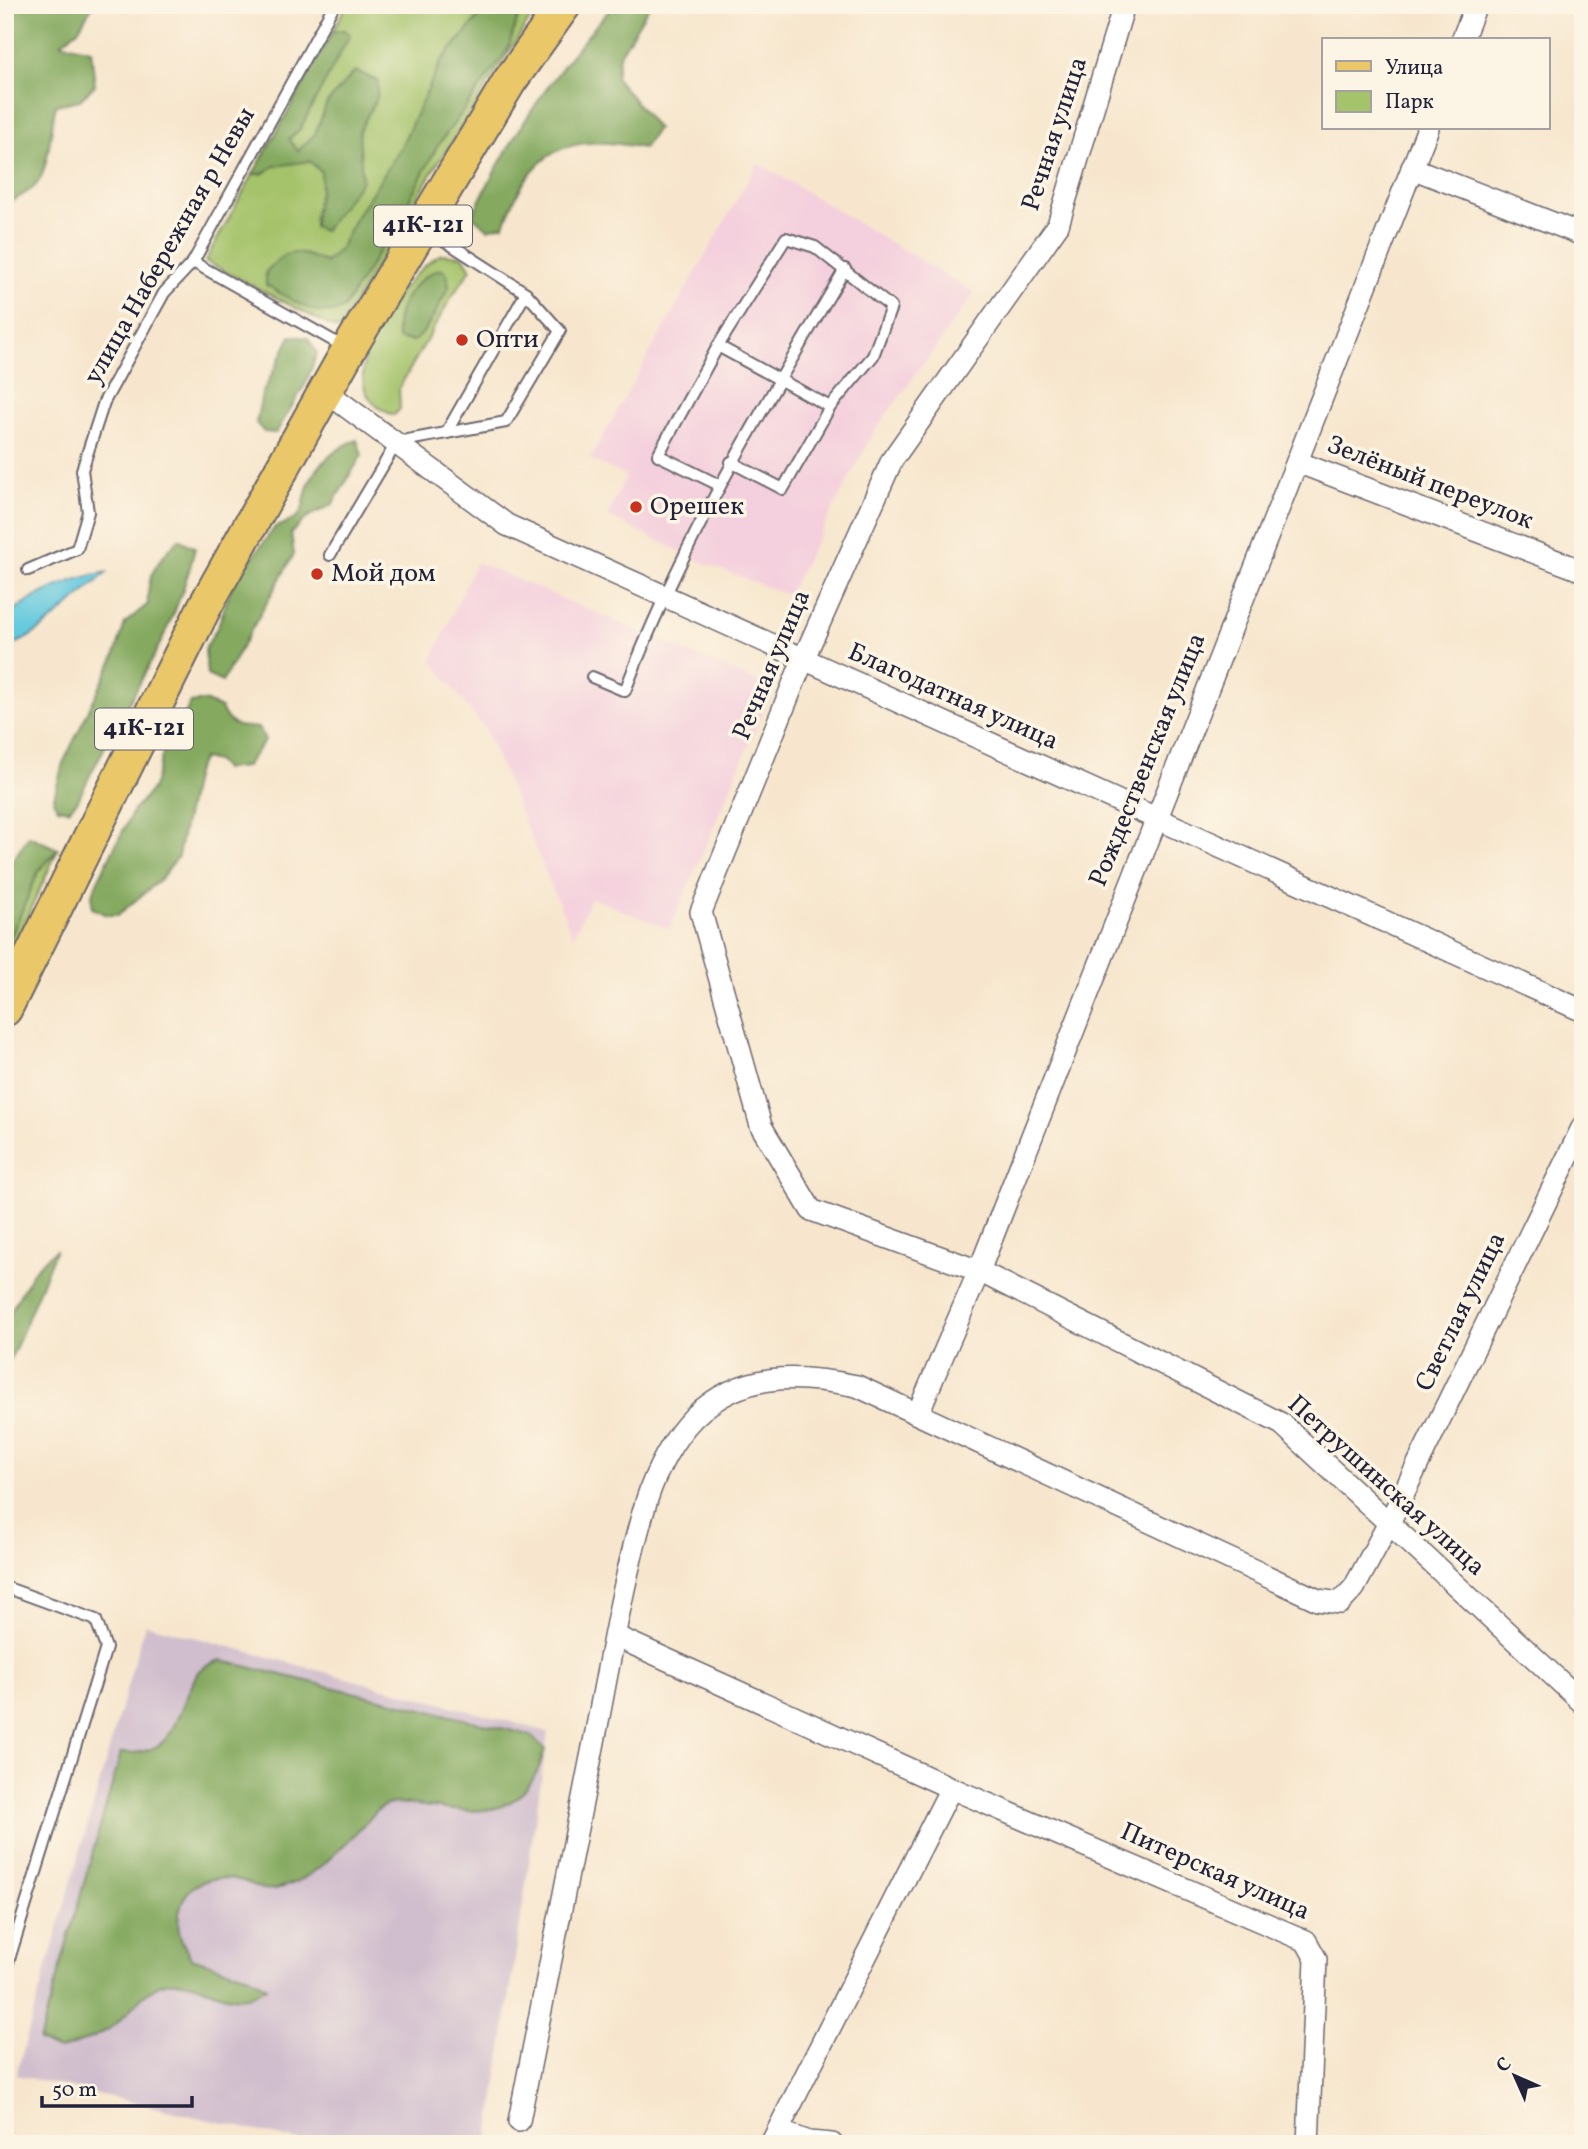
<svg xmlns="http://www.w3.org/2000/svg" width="1588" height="2149" font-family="Vollkorn,serif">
<rect width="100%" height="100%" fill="#fcf5e5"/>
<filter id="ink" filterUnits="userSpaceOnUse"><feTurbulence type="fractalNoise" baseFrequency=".0143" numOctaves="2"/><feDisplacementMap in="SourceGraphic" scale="14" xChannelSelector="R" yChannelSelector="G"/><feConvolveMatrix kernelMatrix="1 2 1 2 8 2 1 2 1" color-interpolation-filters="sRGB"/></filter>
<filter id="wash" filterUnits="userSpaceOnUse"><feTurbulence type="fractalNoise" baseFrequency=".00686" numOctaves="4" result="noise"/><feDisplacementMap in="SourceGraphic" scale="28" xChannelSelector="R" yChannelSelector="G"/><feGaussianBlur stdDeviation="1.57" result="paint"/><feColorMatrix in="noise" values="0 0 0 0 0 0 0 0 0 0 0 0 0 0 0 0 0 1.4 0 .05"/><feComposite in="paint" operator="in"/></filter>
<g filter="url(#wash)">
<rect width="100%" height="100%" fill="#f7e6cd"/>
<g fill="#f4cfdd">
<path d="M758,163l217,130 -102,140 -85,162 -84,-32 -97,-47 19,-40 -36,-17z"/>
<path d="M476,562l297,126 -103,241 -79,-31 -18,39 -87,-206 -54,-71z"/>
</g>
<path fill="#d0bdcd" d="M145,1624l403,108 -60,412h-175l-297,-69z"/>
<g fill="#a5c36a" stroke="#647252" stroke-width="2">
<path d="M347,5l191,2 -107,167 -93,156 -133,-69z"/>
<path d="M441,254l22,2 8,13 -20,29 -52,90 1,21 -6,6c-76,-25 6,-138 47,-161z"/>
<path d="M58,849l-53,117v-15l33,-79z"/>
</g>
<g fill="#84a95e" stroke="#53664c" stroke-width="2">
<path d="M5,5h88l-15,25 -17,13 30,7 4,35 -15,15 -24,5c-6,21 -6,68 -22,82 -8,7 -19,12 -29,18z"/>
<path d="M489,5h33l-14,44 -71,98 -38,72 -55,89c-25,15 -55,-11 -78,-23v-13c22,-26 30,-21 60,-10l14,-13 16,-32 44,-68 41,-88z"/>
<path d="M614,5h36l-31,51 -3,22 41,50 -13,20c-78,-15 -112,0 -140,77l-16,4 -16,-13c37,-78 84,-147 142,-211z"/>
<path d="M345,30l5,5 -50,94 -11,10 9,12 17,-17 12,-31 28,-32 23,10 -1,17 -18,33 3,49 -38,51 -10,-4c-1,-20 9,-33 7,-55l-11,-11 -35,5 -13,8h-9l80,-143z"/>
<path d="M440,269l7,4 2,14c-5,9 -25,51 -34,53 -4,2 -12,0 -17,-1 -6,-29 15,-60 42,-70z"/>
<path d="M291,336l17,2 9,15 -11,30 -30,50 -12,-1 -8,-9 6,-29z"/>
<path d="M357,440l5,15 -30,50 -23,11 -18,17 3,21 -72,128 -15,-7 -2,-26 13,-23 15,-43 42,-56c39,-12 23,-22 36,-48 9,-17 28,-33 46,-39z"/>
<path d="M179,539l16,9c-21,92 -78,167 -117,252l-9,10 -11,-2 -5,-7 10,-38 51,-105 11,-35 23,-19c-2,-30 11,-45 31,-65z"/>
<path d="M204,701l17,7c10,22 18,18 38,20l6,12 -20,27 -21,2 -8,-8 -13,-3 -8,15 -17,83 -17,23 -43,36h-11l-15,-7v-13l6,-15 35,-69 20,-23 11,-38 27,-47z"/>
<path d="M29,836l29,13 -20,23 -33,79v-79z"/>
<path d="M56,1249l-42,103 -9,15v-46l29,-51z"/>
<path d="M220,1660l310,75 15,14c-18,69 -62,66 -121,57 -12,-1 -30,-6 -42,1 -6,3 -13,13 -18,18 -18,18 -38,40 -60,53 -11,6 -28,13 -41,11 -6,-1 -13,-6 -20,-8 -26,-7 -57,-1 -63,28 -5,20 1,32 11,49l58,18 17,11c-6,3 -13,9 -20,10 -29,5 -55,-24 -84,-13 -19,7 -30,25 -45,39 -15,13 -39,21 -59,27l-19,-9 82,-288c51,2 51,-26 69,-64 3,-5 5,-15 10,-19 5,-4 14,-7 20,-10z"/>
</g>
<path fill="#61c8de" stroke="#42758c" stroke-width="2" d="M108,572c-24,18 -74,72 -103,74v-36l7,2c30,-22 60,-34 96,-40z"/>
</g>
<g filter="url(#ink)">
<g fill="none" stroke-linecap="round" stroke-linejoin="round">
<g stroke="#6d676e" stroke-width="14">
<g id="lane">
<path d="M425,228l101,65 -80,140"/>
<path d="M193,262l153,86"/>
<path d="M718,346l112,61"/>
<path d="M719,485l-61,-30 60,-109 68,-108 29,9 76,60 -18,49 -43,51 -47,82 -52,-27"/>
<path d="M330,555l67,-113 109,-20 54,-91 -34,-38"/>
<path d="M28,570l49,-21 11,-37 -6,-42 22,-68 60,-109 29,-31 141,-257"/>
<path d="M592,677l33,14c58,-152 138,-283 220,-422"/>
<path d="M5,1587l91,33 10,28 -101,324"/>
</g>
</g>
<g stroke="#6d676e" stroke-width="24">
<g id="street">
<path d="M1124,5l-66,220 -166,235 -89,200 -102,252 60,214 50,84 168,61 303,153 301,279"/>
<path d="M1462,40l14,-35"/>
<path d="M1412,168l171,67"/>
<path d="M325,391l182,134 1076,486"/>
<path d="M1297,462l286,109"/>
<path d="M918,1413l61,-142 449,-1143"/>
<path d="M615,1636l336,152 -180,356"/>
<path d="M951,1788l355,153 10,18 -8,185"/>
<path d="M519,2121c25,-126 50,-253 75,-379 16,-81 29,-164 53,-243 9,-28 26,-61 47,-82 48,-46 103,-43 163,-31l461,214 22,3 14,-15 35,-65 194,-397"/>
<path d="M778,2131l31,11 23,2"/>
</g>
</g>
<g stroke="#6d676e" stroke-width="37">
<path id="primary" d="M5,1009l199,-401 145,-259 160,-267 55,-77"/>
</g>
<use href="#lane" stroke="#fff" stroke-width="10"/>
<use href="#street" stroke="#fff" stroke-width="21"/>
<use href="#primary" stroke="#eac769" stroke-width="33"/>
</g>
</g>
<g fill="#c8321e" stroke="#fcf5e5" stroke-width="2.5">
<circle cx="462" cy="340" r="7"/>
<circle cx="636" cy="507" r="7"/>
<circle cx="317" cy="574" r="7"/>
</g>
<g text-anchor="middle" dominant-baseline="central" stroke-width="7" stroke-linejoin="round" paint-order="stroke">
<g fill="#fcf5e5" stroke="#63616e" stroke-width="2">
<rect x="374" y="205.5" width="98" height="41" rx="5"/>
<rect x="95" y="708.5" width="98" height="41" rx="5"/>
</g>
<g font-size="24" font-weight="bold" fill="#22223b">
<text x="423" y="226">41К-121</text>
<text x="144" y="729">41К-121</text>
</g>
<g font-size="26" fill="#22223b" stroke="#fcf5e5">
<text transform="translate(1055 134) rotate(-72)">Речная улица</text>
<text transform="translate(170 246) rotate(-60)">улица Набережная р Невы</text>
<text transform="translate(1430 483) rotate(21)">Зелёный переулок</text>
<text transform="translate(772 665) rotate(-67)">Речная улица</text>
<text transform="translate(953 697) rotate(24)">Благодатная улица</text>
<text transform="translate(1148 760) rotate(-68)">Рождественская улица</text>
<text transform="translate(1461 1312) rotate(-64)">Светлая улица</text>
<text transform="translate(1386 1486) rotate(42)">Петрушинская улица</text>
<text transform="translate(1215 1872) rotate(24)">Питерская улица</text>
</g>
<g font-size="26" fill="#22223b" stroke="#fcf5e5" text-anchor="start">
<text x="476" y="340">Опти</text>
<text x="650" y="507">Орешек</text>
<text x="331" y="574">Мой дом</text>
</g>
</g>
<rect width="1588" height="2149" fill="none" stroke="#fcf5e5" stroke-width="28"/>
<rect x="1322" y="38" width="228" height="91" fill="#fcf5e5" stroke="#a5a1a1" stroke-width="2"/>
<rect x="1336" y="61" width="35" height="10" fill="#eac769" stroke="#a5a1a1" stroke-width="2"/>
<text x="1385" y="74" font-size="21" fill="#22223b">Улица</text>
<rect x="1336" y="91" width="35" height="21" fill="#a5c36a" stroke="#a5a1a1" stroke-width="2"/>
<text x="1385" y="108" font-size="21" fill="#22223b">Парк</text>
<g transform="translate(1515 2076) rotate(315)" stroke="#fcf5e5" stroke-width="5" paint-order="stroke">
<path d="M0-5L12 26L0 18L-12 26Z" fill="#22223b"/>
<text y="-10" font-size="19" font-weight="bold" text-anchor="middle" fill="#22223b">С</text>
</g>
<path d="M42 2096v10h150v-10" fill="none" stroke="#22223b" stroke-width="3.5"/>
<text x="52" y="2096" font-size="21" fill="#22223b" stroke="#fcf5e5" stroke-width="5" paint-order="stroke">50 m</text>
</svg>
